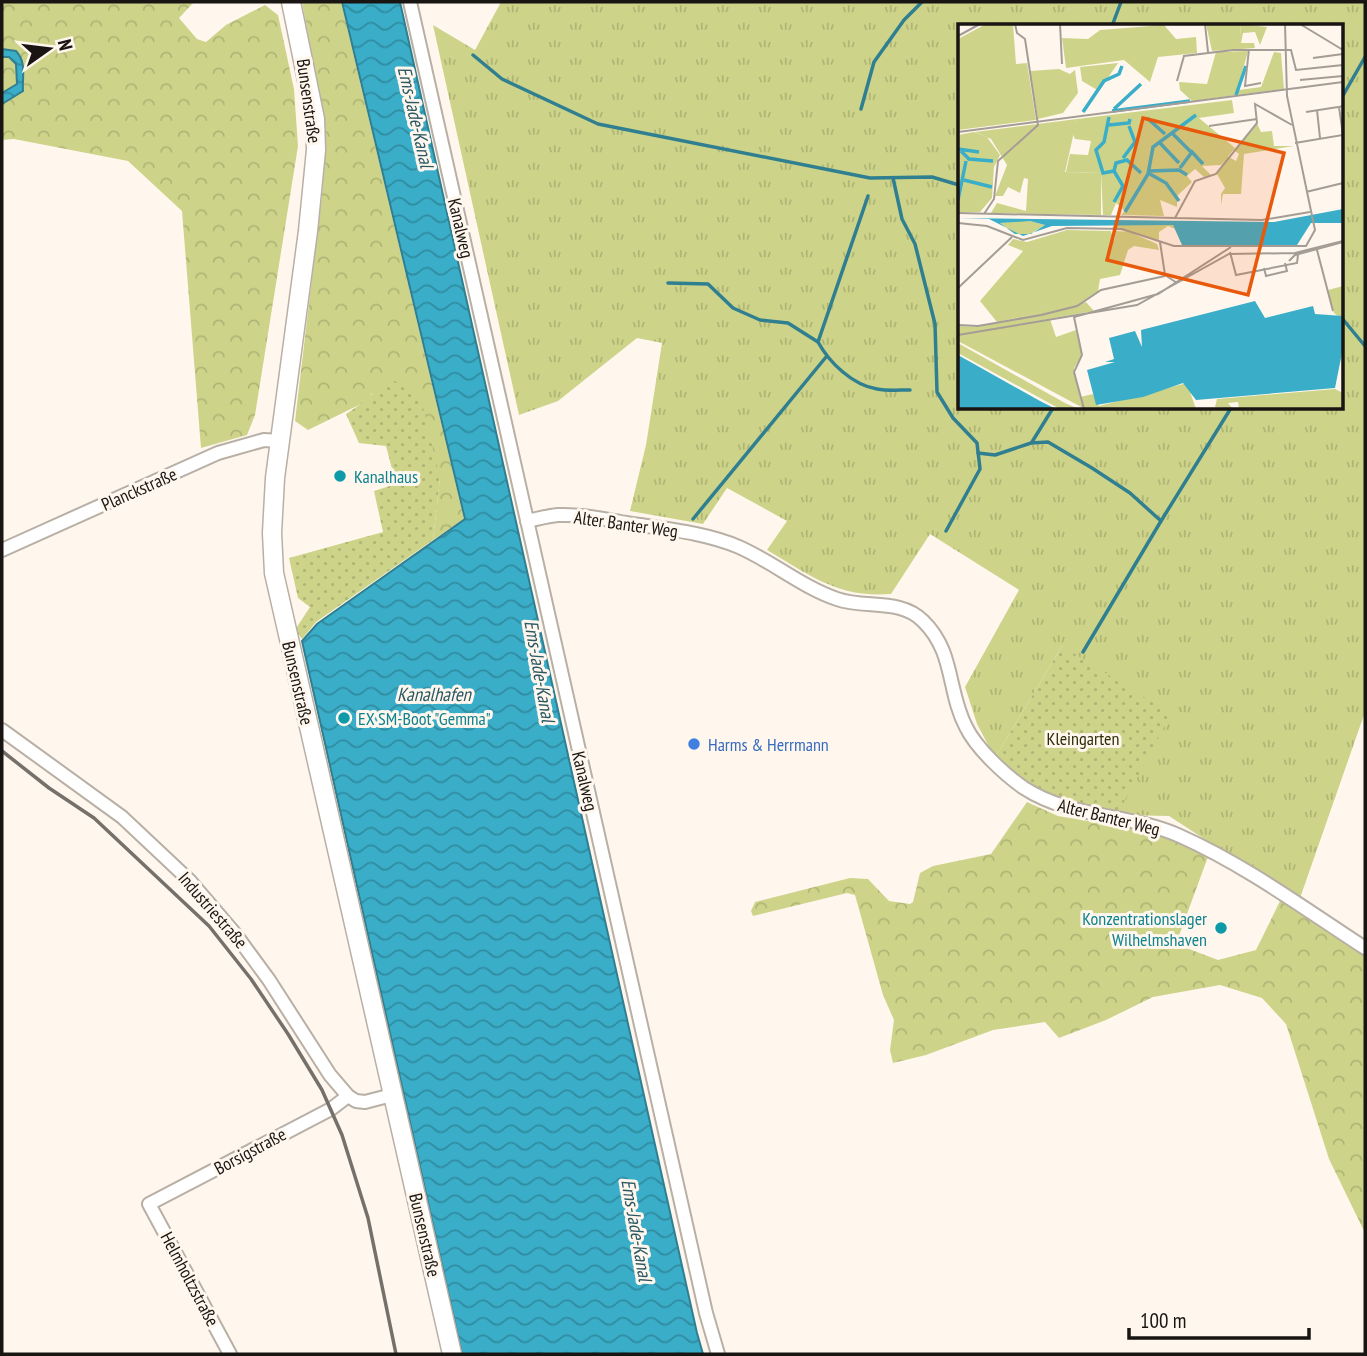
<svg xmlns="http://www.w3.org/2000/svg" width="1367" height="1356" font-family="'PT Sans Narrow',sans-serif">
<defs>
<pattern id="grass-tufts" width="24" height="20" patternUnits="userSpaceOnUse" patternTransform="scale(1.75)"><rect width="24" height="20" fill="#cdd489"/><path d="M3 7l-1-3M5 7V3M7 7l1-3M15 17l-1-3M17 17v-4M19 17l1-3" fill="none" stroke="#afb575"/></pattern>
<pattern id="forest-crowns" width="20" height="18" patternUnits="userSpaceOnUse" patternTransform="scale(1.75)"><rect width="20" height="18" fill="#cdd489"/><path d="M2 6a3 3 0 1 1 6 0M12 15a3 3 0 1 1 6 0" fill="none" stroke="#afb575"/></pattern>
<pattern id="garden-dots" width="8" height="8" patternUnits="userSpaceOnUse" patternTransform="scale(1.75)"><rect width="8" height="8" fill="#cdd489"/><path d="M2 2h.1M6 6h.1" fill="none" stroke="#afb575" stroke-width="1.8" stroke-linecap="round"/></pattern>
<pattern id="water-waves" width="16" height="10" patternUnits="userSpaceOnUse" patternTransform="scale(1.75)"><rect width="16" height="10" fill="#3aadc8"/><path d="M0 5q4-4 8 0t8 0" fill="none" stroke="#308ca1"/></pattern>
</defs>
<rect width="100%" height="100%" fill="#fff7ee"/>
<path fill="url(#grass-tufts)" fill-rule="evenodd" d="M501,2h864v710l-66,189 -130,-85 -52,-1 -55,-169 -67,112 -18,-34 -12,-37 54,-97 -89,-56 -39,60c-53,4 -80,-18 -124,-44l20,-29 -60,-33 -24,36 -73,-13 16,-66 16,-102 -25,-5 -79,63 -39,14 -86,-390 42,25zM959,26h382v382h-382z"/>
<g fill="url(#forest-crowns)">
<path d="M2,2h192l-15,16 18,21 9,3 20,-17 39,-20 13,10 16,74 4,57 -43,269 -8,20 -46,13 -19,-237 -54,-50 -114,-22 -12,1z"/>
<path d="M302,2h39l123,517 -31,21 7,-62 -68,-85 -7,9 -57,28 -13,-9 28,-236 1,-65z"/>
<path d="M1027,802l31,14 73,12 60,18 18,8 -33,90 42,16 38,-10 26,-53 83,53v283l-36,-74 -43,-135 -24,-26 -42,-13 -67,12 -47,23 -47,18 -14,-16 -52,8 -67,25 -33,8 -3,-13 4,-30 -11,-25 -28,-100 -8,-2 -94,23 -2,-5 4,-9 95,-24 18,1 21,22 21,3 3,-2 7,-29 13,-7 58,-12z"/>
</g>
<g fill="url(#garden-dots)">
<path d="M389,378l31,17 20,83 -7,62 -117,82 -14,17 -7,-9 15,-23 -12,-9 -9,-40 94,-26 -9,-41 22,-7 -10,-38 -27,-3 -13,-29c17,-10 28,-23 43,-36z"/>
<path d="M1062,646l109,68 -54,101 -54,-11 -38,-18 -30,-28z"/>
</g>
<g fill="url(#water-waves)" stroke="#307f91" stroke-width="2">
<path d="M342,2h58l297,1331 6,21h-241l-160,-713 15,-17 148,-105z"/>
<path d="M2,49l14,2c11,12 6,25 7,40l-21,13v-11l15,-9 -1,-20 -7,-7h-7z"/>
</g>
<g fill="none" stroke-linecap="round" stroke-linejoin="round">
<g stroke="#307f91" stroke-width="3.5">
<path d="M1112,26l9,-24"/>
<path d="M473,55l29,24 96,45 272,54 62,-1 27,8"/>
<path d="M1341,99l24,-42"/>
<path d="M861,109l13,-47 30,-42 18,-18"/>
<path d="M893,178l9,41 13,25 20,80 2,68 16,26 24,25 3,26 -34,62"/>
<path d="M868,196l-50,146c11,20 34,43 59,47 10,2 22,1 33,1"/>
<path d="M668,283l40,1 25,24 27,12 28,3 30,19"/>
<path d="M1341,317l24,29"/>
<path d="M1032,442l21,-34"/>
<path d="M978,453l17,2 36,-12 17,-1 44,26 38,25 31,28 -78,131"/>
<path d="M693,519l133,-162"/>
<path d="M1161,521l70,-113"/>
</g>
<g stroke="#b8afa5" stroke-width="16">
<g id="street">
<path d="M410,2l296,1311 12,41"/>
<path d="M527,521c10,-2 20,-5 31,-6 23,-1 45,4 68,8 38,6 78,9 113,24 34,15 63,40 98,52 28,10 63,-1 86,22 32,31 24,70 43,106 10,21 39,48 58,61 48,31 105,25 156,48 65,29 125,73 185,112"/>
<path d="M2,550l216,-97 46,-13 15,1"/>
<path d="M2,730l120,87 67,63 47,55 33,45 61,95 18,21 8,5 9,1 27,-7"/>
<path d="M230,1354l-81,-150 182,-95 17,-13"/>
</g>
</g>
<g stroke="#b8afa5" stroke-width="21">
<path id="secondary" d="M291,2l24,117 1,31 -8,81 -33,247 -3,55 2,40 178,781"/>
</g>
<use href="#street" stroke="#fff" stroke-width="12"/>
<use href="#secondary" stroke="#fff" stroke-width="18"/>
<path stroke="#75706a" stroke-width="3.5" d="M2,751l47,37 45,30 115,108 42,53 37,55 34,56 20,45 26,83 28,136"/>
</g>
<g fill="#0f9aa8" stroke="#fff7ee" stroke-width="2.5">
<circle cx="340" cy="476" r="7"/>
<circle cx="344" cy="718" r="7"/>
<circle cx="1221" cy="928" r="7"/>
</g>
<circle fill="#3f7fe0" stroke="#fff7ee" stroke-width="2.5" cx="694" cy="744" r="7"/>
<g text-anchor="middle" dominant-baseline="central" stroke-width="6" stroke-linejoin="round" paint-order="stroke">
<g font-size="18" fill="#181512" stroke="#fff7ee">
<text transform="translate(309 101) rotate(82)">Bunsenstraße</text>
<text transform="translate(461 228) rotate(77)">Kanalweg</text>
<text transform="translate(139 489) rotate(-24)">Planckstraße</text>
<text transform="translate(626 524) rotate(8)">Alter Banter Weg</text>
<text transform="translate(298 683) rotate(77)">Bunsenstraße</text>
<text transform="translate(585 781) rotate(77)">Kanalweg</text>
<text transform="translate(1109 817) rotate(14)">Alter Banter Weg</text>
<text transform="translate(213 910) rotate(49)">Industriestraße</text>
<text transform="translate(250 1151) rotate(-28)">Borsigstraße</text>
<text transform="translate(425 1235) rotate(77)">Bunsenstraße</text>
<text transform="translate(190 1279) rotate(62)">Helmholtzstraße</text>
</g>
<g font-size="18" fill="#0d838f" stroke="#fff7ee" text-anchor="start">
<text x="354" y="476">Kanalhaus</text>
<text x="358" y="718">EX SM-Boot "Gemma"</text>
<text x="1207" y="918" text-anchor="end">Konzentrationslager<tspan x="1207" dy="21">Wilhelmshaven</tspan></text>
</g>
<g font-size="18" fill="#2b2d09" stroke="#fff7ee">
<text x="1083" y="738">Kleingarten</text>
</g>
<g font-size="18" fill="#366cbe" stroke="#fff7ee" text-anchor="start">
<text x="708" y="744">Harms &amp; Herrmann</text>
</g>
<g font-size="19" font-style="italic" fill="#295864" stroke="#fff7ee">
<text transform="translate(416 117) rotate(77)">Ems-Jade-Kanal</text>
<text transform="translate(540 671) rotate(80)">Ems-Jade-Kanal</text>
<text x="434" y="694">Kanalhafen</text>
<text transform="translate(637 1230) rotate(80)">Ems-Jade-Kanal</text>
</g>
</g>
<g transform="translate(958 24)">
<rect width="385" height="385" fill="#fff7ee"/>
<path d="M28,0h27l3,40 11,-1 9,57 -78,10v-91zM206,1l12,14 20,-2 1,16 -39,4 -8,25 -26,-22 -58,8 -4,-30 26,1 12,-9zM316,28l7,1 3,36 -47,6 2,-5 22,-3zM160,39l-19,28 -17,-10 -2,-14zM101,45l11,5 5,-4 3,23 -15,20 -25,6 -8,-48zM274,76l2,13 -35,5 36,30 -14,17 -19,1 10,10 -8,1 -9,-8 -8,7 5,6 -15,14v11l-17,-7 4,16 -43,-1 4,-4 -9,-8 -5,12h-8l-2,-42 -35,-1 4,-18 18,1 3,-14 -16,-2 -2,-5 4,-15zM16,108l13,5 13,18 -6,12 -2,31 -12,14h-22v-77zM61,197h11l15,4 -15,9h-15l-15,-11zM128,278l8,9 -136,24v-9l19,1zM0,319l107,60 14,6h-19l-102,-56z" fill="#cdd489"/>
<path d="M248,0l35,12 -1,-12 27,3 -7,18 -5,-13 -12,1 -2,10h13l1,5 -43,3zM299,99l4,9 11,-1 2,15h20l-50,8 -3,40h-18l-2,11v-11l4,-6 -8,-14 10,-18 9,5 3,-7 -5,-4zM157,200l58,1 2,4 -7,-3 -9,6v8l-47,-12zM109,206l44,1 3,10 2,-10 14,1 27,12 2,6 -25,-4 -6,4 -8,25 -20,4 -2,12 -21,14 -80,17 -17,-21 43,-50 -15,-6 5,-6 14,3zM92,295l6,18 20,-7 6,25 -8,13 6,29 13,-3 6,12 88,-23 9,26h-111l-127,-68v-6zM377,365l8,4v16h-104l-1,-7 -10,1 5,6 -18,-2 2,-8z" fill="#cdd489"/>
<path d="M290,27l-12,44 -44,6 -12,-11 -1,-8 28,2 9,-32zM119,95l-12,53 36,1v42l-110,-2 6,-10 29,8 2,-32 -4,-1 -4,15 -12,-6 -5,9h-8l12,-31 -16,-26 -16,-7zM385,262v30l-4,1 -5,-4 -6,-23z" fill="#cdd489"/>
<path d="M251,0h31l1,12 -31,4z" fill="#cdd489"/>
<path d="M385,185v14h-32l-14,22h-115l-9,-20 -121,1 -29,10 -34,-17 -31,-1 316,4zM72,197l15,4 -14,9h-16l-15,-11zM297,277l10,17 48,-12 2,8 28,2v32l-8,40 -139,12 -13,-17 -40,14 -47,8 -9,-35 28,-8h-10l9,-3 -5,-21 26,-7 7,16 -1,-17zM0,331l82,46 16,8h-98z" fill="#3aadc8" fill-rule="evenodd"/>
<path fill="none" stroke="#3aadc8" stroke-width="3.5" d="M278,71l10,-29M156,85l27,-25M154,87l78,-10M125,88l21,-31 15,-7 3,-8M151,93l-5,25 -8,8 7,23 11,-2 9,15 -9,16M189,94l18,16M151,101l20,-2 1,-4M214,109l19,19M202,119l19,20M0,125l21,3M3,127l8,8 24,2M165,134l12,-16 -6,-16M222,144l12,-16 11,12M156,147l2,-8 11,-3 14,13M191,147l30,-1 8,5M192,150l16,9 13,18M6,156l28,7M0,176l8,-39M167,188l23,-38 5,-27 43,-32"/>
<path fill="none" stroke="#a39d96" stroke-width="2" d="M102,0l2,40M247,0l3,28M342,0l43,26M0,12l22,-12M291,25l-4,37 16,-3M355,34l30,-4M342,56l43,-4M219,57l7,-25 49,-6h58l5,20 47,-5M359,86l3,28M348,88l32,-5M251,102l48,-7M0,108l385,-50M337,119l48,-8 -4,-28 4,-1M348,168l37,-9M0,189l304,7 48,-8M26,190l10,-15 4,-38 40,-36 -13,-86 -8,-6 -2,-9M217,194l20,-37 21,-7 41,-51 -2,-19 37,21M0,199l29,3 36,14 44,-12 55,1 52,17h132l9,-16 -28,-134 -2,-72M202,218l5,33 12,8M359,226l16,61M272,228l6,23 61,-12 1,-8M331,237l6,-6 48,-13M306,244l2,8 21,-5 -2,-8M0,264l54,-51M0,301l20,1 63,-11 36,-9 24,-16 64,-14M0,311l179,-30 92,-51 66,-1 48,-12M126,385l-10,-37 8,-17 -8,-38 84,-23 73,-47"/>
<path fill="#e8590c" fill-opacity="0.15" stroke="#e8590c" stroke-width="3.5" d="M185,94l141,35 -36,142 -141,-35z"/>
<rect width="385" height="385" fill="none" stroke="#181512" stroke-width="3.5"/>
</g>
<rect width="1367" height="1356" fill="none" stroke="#181512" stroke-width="7"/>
<g transform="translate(49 49) rotate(76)" stroke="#fff7ee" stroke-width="5" paint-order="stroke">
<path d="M0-5L12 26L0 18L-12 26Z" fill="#181512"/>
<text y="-10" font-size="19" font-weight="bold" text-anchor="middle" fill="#181512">N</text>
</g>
<path d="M1129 1328v10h180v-10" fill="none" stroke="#181512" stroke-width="3.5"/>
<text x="1140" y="1328" font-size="21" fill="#181512" stroke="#fff7ee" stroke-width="5" paint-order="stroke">100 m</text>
</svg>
